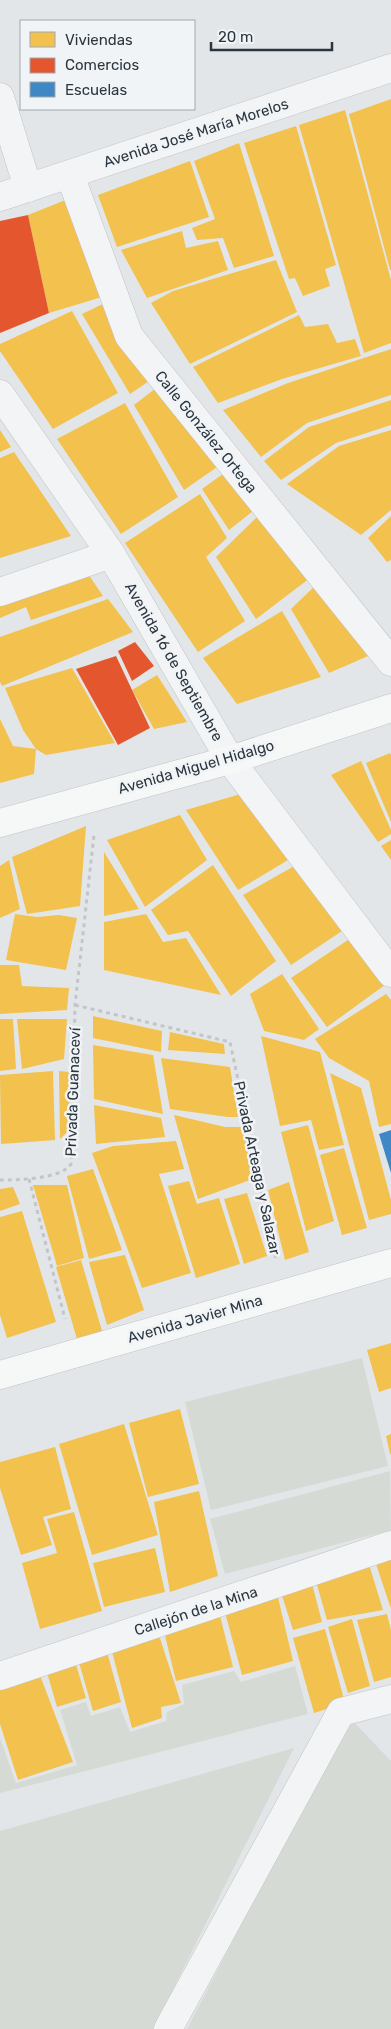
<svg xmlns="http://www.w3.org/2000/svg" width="391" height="2029" font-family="Rubik,sans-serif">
<rect width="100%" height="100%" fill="#e3e6e8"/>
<g fill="#d5dbd4">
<path d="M362,1358l26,108 -177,44 -26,-108z"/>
<path d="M390,1471l1,59 -166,44 -15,-55z"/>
<path d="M295,1666l13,48 -308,79v-55l16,45 61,-18 -17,-55 26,-8 5,14 29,-9 10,25 36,-11 1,-9 17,-8 -2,-19 52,-14 7,11z"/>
<path d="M349,1717l42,44v268h-204z"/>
<path d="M294,1748l-141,281h-153v-198z"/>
</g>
<g fill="#f2c14e">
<path d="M391,99v171h-1l-41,-156z"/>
<path d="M345,110l46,170v63l-27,10 -65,-228z"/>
<path d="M296,126l40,139 -11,4 5,17 -27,10 -8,-18 -6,1 -45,-136z"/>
<path d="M239,143l35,113 -40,12 -11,-30 -26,2 -5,-12 23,-9 -21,-58z"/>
<path d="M190,161l19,56 -92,30 -19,-52z"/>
<path d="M73,197l29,100 -53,16 -21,-98z"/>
<path d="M182,231l4,17 32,-7 10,29 -81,28 -26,-48z"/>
<path d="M276,260l21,52 -107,52 -39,-61 22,-12z"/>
<path d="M107,302l48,75 -25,17 -48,-80z"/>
<path d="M72,311l46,82 -65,36 -53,-78v-7z"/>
<path d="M299,315l6,12 23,-3 9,19 18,-4 6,17 -79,23 -64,24 -25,-36z"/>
<path d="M391,349v46l-84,28 -46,34 -38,-47 65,-27z"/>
<path d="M160,385l60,80 -36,25 -50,-85z"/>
<path d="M391,400v25l-55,18 -55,37 -17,-19 45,-34z"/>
<path d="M125,403l53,94 -57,37 -64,-95z"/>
<path d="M0,430l11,17 -11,5z"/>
<path d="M391,430v80l-30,25 -74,-51 52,-38z"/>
<path d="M14,452l57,84 -71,22v-100z"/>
<path d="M227,471l26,40 -24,19 -27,-41z"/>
<path d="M200,494l27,44 -21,19 39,64 -47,31 -73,-109z"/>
<path d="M259,515l51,63 -54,41 -40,-62z"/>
<path d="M391,516v44l-4,2 -19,-24z"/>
<path d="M84,568l19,28 -72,24 -5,-13 -26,11v-18z"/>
<path d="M318,583l57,70 -46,20 -38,-64z"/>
<path d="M108,599l25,33 -131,54 -2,-4v-45z"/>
<path d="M282,611l39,66 -84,27 -34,-46z"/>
<path d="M72,668l43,75 -69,12 -10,-6 -13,-19 -18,-42z"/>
<path d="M157,675l30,47 -33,7 -22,-39z"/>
<path d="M0,719l13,27 23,3 -2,25 -34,9z"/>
<path d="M390,753l1,2v67l-25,-59z"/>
<path d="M361,761l30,69v4l-13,8 -47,-67z"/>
<path d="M244,793l49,64 -55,33 -52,-80z"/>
<path d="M180,815l27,45 -62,47 -38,-67z"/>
<path d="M86,826l-6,80 -53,8 -15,-57z"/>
<path d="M391,840v20l-10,-14z"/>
<path d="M104,852l35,57 -35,7z"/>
<path d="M9,860l11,49 -20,9v-52z"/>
<path d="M213,865l63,96 -45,35 -43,-65 -20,4 -17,-25z"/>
<path d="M296,865l52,62 -57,38 -48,-70z"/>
<path d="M15,914l22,3 22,-2 18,3 -11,52 -60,-10z"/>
<path d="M146,914l17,28 23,-4 35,57 -117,-25v-48z"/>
<path d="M351,938l38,44 -62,45 -36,-49z"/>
<path d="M0,965h19l3,21 47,2 -2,22 -67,4z"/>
<path d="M282,974l37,55 -15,11 -40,-9 -14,-37z"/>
<path d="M386,994l5,6v124l-12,3 -10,-46 -40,-23 -14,-19z"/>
<path d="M93,1016l69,15 -1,21 -68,-14z"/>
<path d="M0,1019h13l3,50 -16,2z"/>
<path d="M17,1019h50l-3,40 -42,10z"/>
<path d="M170,1032l54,12 1,10 -57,-4z"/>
<path d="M261,1036l59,16 24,93 -25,5 -8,-30 -31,6z"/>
<path d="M93,1045l60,10 10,59 -69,-15z"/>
<path d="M161,1058l69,9 8,50h-10l-58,-8z"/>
<path d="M53,1071l2,69 -54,4 -1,-69z"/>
<path d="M59,1071l11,1 -1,58 -9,9z"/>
<path d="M330,1073l31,15 30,112v14l-22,6z"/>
<path d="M94,1105l67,13 4,19 -69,7z"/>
<path d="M174,1115l51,12h18l10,52 -55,20z"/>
<path d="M308,1125l26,96 -28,10 -25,-99z"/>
<path d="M176,1141l8,28 -25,5 32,99 -49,15 -50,-135 21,-7z"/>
<path d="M344,1148l23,80 -25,7 -22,-80z"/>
<path d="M93,1169l29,81 -33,9 -22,-83z"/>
<path d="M189,1181l8,23 22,-6 21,66 -44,14 -28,-92z"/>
<path d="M289,1182l20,70 -24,8 -17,-70z"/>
<path d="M33,1185h34l17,73 -27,8z"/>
<path d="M13,1187l7,17 -20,7v-22z"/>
<path d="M247,1193l20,63 -23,8 -20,-65z"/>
<path d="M22,1211l34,111 -49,16 -7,-23v-98z"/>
<path d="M125,1255l19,55 -37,15 -18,-63z"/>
<path d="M81,1260l24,81 -26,5 -23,-79z"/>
<path d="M391,1343v45l-12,4 -12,-42z"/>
<path d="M180,1409l19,75 -51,13 -19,-74z"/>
<path d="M124,1424l34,111 -66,20 -33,-111z"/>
<path d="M391,1434v20h-1l-4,-18z"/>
<path d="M55,1447l16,62 -28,8 9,28 -31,10 -21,-67v-26z"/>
<path d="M199,1491l19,85 -48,16 -16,-90z"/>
<path d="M74,1512l28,99 -62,18 -18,-66 35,-10 -10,-34z"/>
<path d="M155,1548l10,44 -61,15 -11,-44z"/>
<path d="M391,1556v53l-16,-48z"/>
<path d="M367,1558l16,52 -56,10 -13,-46z"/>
<path d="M310,1576l12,46 -29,8 -14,-44z"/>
<path d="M276,1589l17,72 -51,14 -19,-70z"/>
<path d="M218,1608l15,59 -57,14 -13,-54z"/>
<path d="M387,1614l4,16v47l-17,5 -17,-62z"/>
<path d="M352,1619l18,67 -22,7 -20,-66z"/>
<path d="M157,1629l24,74 -20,4 1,11 -30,10 -22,-84z"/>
<path d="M325,1629l20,74 -31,10 -21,-75z"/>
<path d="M105,1645l16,57 -28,9 -17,-59z"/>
<path d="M74,1658l12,40 -29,9 -11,-38z"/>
<path d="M38,1670l35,92 -55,18 -18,-56v-43z"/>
</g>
<g fill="#e4572e">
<path d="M28,215l21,98 -49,20v-112z"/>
<path d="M135,642l19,24 -22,15 -14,-30z"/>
<path d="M116,656l34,72 -32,17 -42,-76z"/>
</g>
<path fill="#3f88c5" d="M391,1130v43l-12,-39z"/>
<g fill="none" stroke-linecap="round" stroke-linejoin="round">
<g stroke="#c2c4c6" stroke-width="29">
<g id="minor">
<path d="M0,97l28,91"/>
<path d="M70,175l59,161 262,326"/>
<path d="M0,197l391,-129"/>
<path d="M0,394l111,160 119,206 161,213"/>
<path d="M0,592l111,-38"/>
<path d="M0,1676l391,-131"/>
<path d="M168,2029l173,-317 50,-13"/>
</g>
</g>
<g stroke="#c0c3c5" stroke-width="29">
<g id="major">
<path d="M0,823l230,-63 161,-52"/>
<path d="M0,1375l391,-112"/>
</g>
</g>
<g stroke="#c3c6c8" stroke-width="3" stroke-dasharray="4 4" stroke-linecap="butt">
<path d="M75,1005l155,37 46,217"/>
<path d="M29,1179l36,140"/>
<path d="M0,1180c17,0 62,-1 71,-16l4,-159 19,-170"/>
</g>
<use href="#minor" stroke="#f2f4f5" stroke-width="28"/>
<use href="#major" stroke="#f6f7f7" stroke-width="28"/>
</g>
<g text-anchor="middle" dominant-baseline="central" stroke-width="5" stroke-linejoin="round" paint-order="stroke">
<g font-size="15" fill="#2c363f" stroke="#f1f4f6">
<text transform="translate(196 133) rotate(-18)">Avenida José María Morelos</text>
<text transform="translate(206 432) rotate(51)">Calle González Ortega</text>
<text transform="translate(174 662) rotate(60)">Avenida 16 de Septiembre</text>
<text transform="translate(196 767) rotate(-16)">Avenida Miguel Hidalgo</text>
<text transform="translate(73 1092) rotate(-88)">Privada Guanaceví</text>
<text transform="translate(257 1168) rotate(78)">Privada Arteaga y Salazar</text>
<text transform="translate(195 1319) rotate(-16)">Avenida Javier Mina</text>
<text transform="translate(196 1611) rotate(-18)">Callejón de la Mina</text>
</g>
</g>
<rect x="20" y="20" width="175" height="90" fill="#f1f4f6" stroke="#a2a8ad"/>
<rect x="30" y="32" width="25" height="15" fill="#f2c14e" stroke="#a2a8ad"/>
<text x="65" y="45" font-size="15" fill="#2c363f">Viviendas</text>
<rect x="30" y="58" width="25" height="15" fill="#e4572e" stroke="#a2a8ad"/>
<text x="65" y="70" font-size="15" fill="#2c363f">Comercios</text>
<rect x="30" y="82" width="25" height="15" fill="#3f88c5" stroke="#a2a8ad"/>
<text x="65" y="95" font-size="15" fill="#2c363f">Escuelas</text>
<path d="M211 42v8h121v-8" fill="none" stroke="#2c363f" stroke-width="2.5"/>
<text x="218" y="42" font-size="15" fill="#2c363f" stroke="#f1f4f6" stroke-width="4" paint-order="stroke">20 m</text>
</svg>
